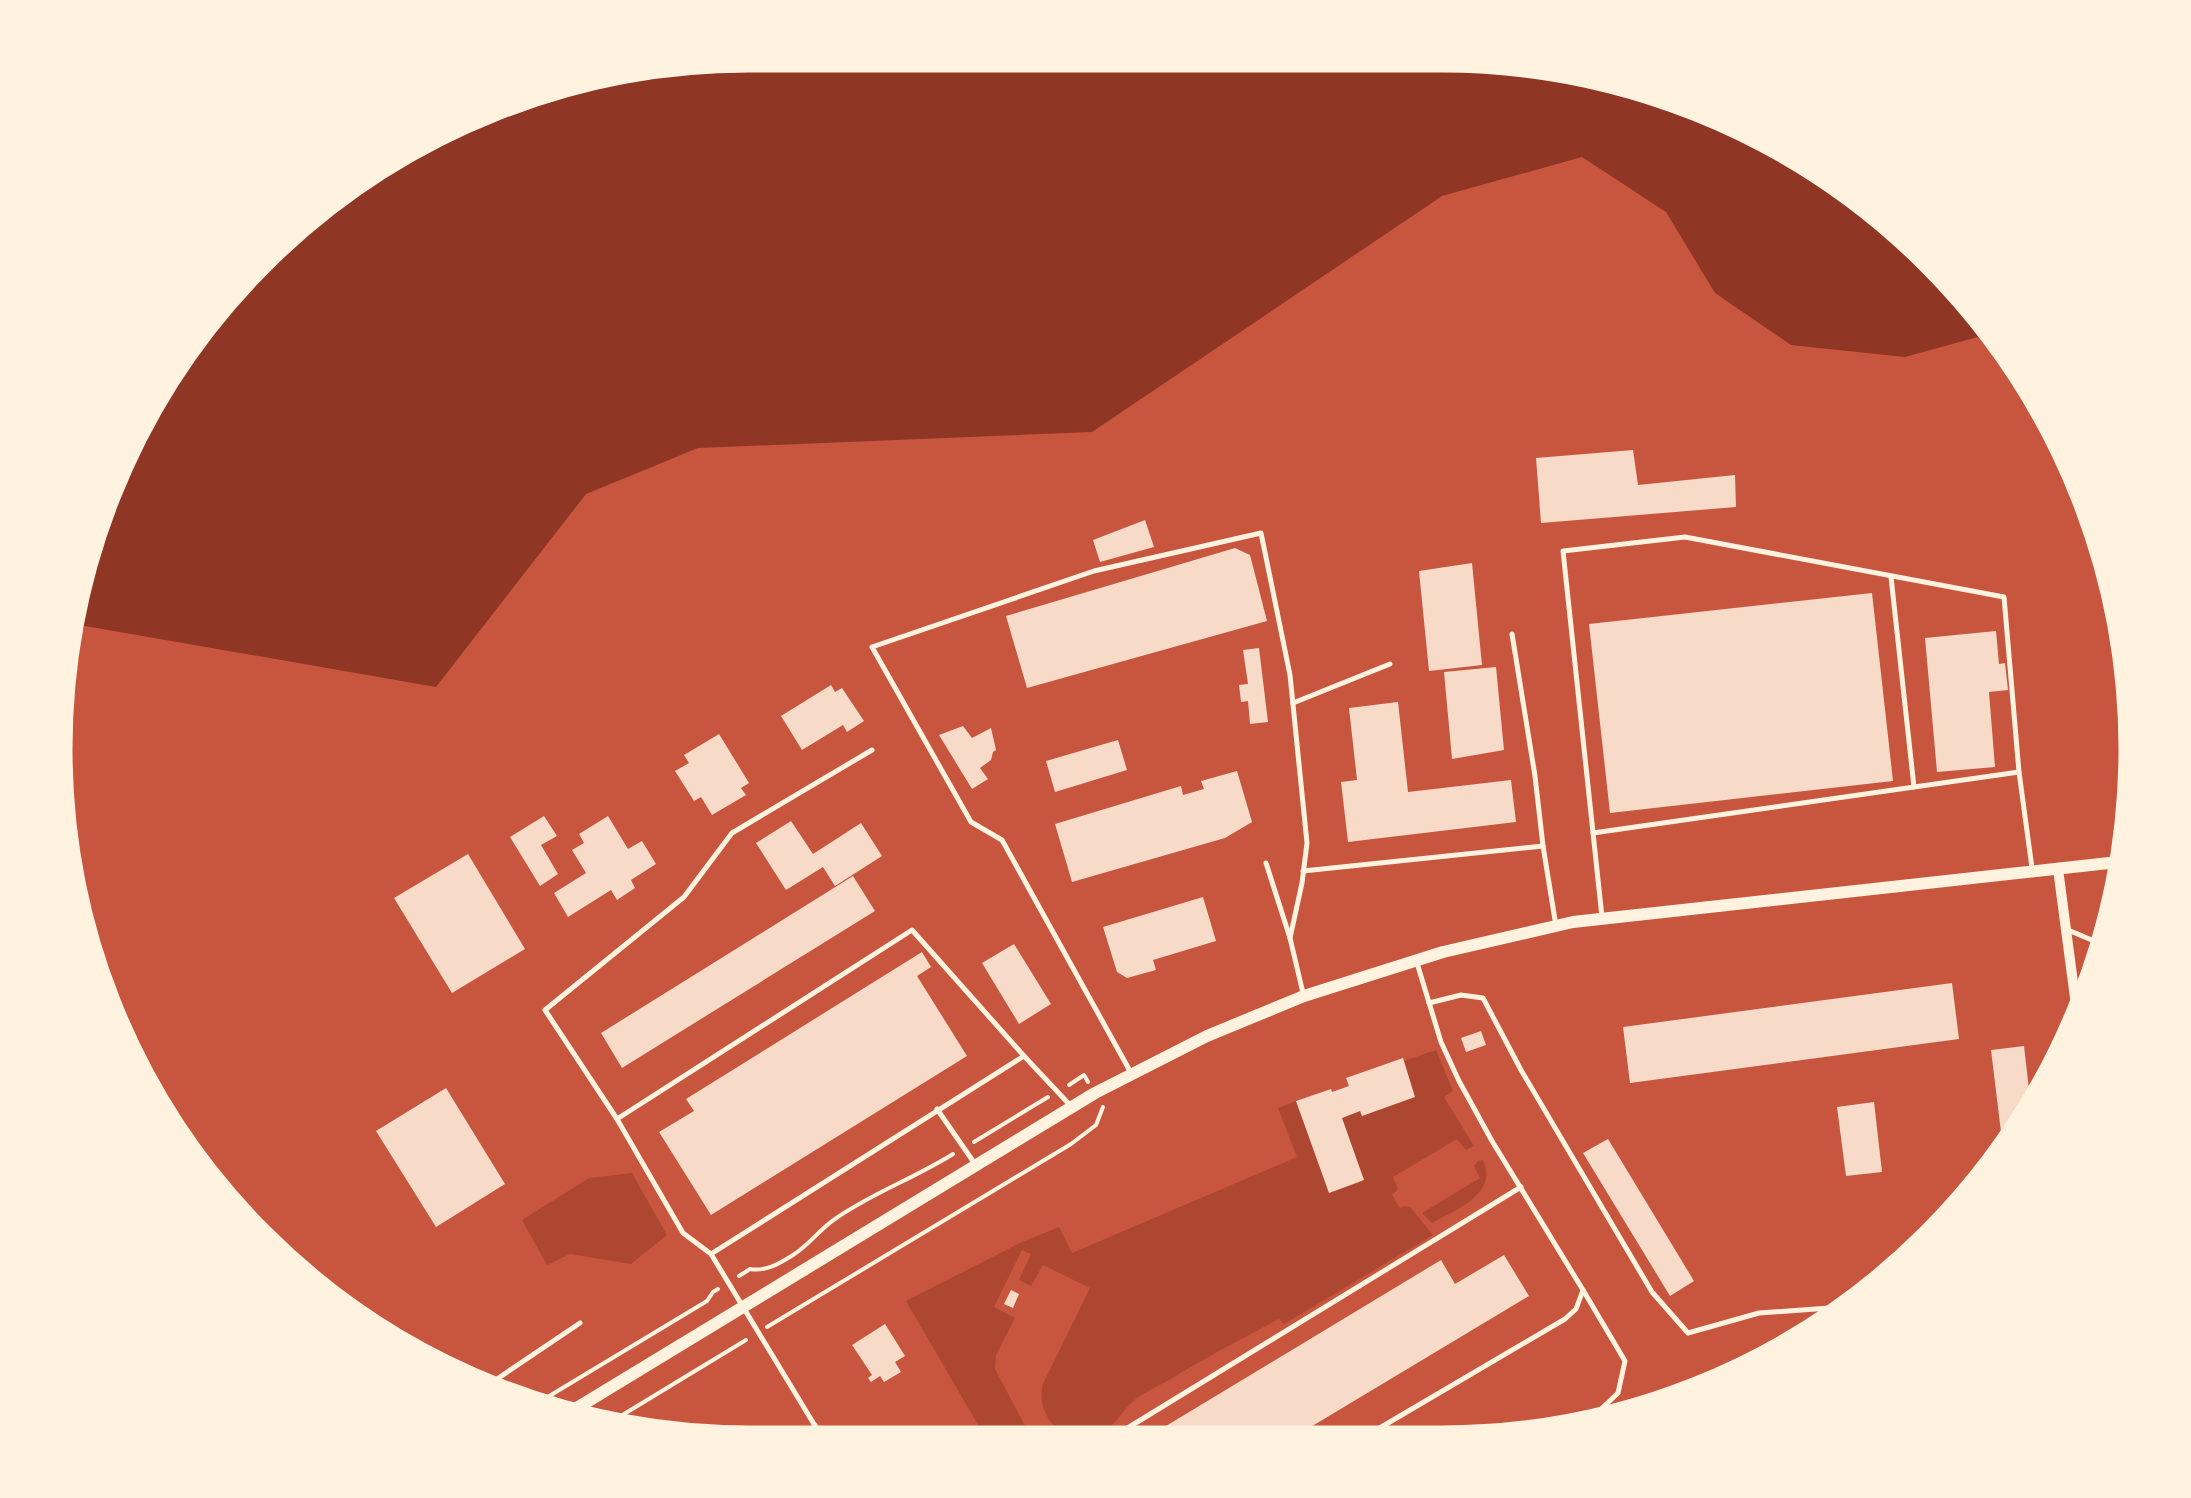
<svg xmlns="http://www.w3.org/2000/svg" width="2191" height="1498" font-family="'IBM Plex Serif',serif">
<rect width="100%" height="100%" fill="#c8553d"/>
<g fill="#ae4732">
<path d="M1436,1050l17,41 -9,6 30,49 -8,4 -9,-11 -64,38 5,12 -6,6 8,13 5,-2 5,1 23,28 -149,89 -5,-5c-36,19 -73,38 -108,60 -11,6 -24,12 -34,19 -19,15 -26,39 -53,42 -20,2 -39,-20 -42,-38 -1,-5 0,-11 0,-16l48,-98 -47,-23 -12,21 -12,-6 12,-26 -9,-4 -28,57 21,11 -19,37 -1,14 38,72 -45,1 -82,-141 116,-59 37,-15 13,26 225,-96 -19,-49 18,-7 33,92 34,-12 -21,-63 18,-7 47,-41 -3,-9z"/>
<path d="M1483,1160c16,34 -28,50 -51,63l-10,-10 58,-35 -6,-12 4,-5z"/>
<path d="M632,1173l35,62 -36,29 -61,-10 -23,11 -25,-45 67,-42z"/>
</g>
<path fill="#8f3625" d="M749,53l828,13 174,59 184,132 61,75 -91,25 -114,-12 -76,-52 -49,-81 -84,-55 -140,39 -350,236 -394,16 -112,46 -150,193 -368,-64 38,-141 119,-192 138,-120 205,-94z"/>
<g fill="#f7dbc8">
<path d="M1633,450l5,35 97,-10 1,32 -195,16 -5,-65z"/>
<path d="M1145,520l9,27 -54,15 -7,-22z"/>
<path d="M1235,548l15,7 17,66 -240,67 -21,-72z"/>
<path d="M1472,563l10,102 -53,6 -10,-100z"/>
<path d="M1872,593l21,188 -283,32 -21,-189z"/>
<path d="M1996,631l3,33 6,-1 3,27 -19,2 6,75 -58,5 -12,-134z"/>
<path d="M1259,648l9,74 -18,2 -2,-23 -7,1 -2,-17 9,-1 -5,-34z"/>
<path d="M1496,667l8,83 -52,9 -8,-87z"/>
<path d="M831,685l4,7 7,-4 22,33 -17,11 -4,-7 -41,25 -21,-34z"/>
<path d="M1398,702l10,90 103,-12 5,42 -168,20 -7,-60 16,-2 -8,-72z"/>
<path d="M963,726l9,12 19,-10 5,22 -3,2 -2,8 -11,8 8,11 -16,10 -33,-54z"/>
<path d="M719,734l30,49 -8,5 5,7 -34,20 -11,-18 -7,4 -19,-30 14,-8 -5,-8z"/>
<path d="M1118,740l9,30 -72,22 -9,-31z"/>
<path d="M1237,771l15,51 -27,16 -153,44 -17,-58 126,-38 2,9 21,-6 -3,-8z"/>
<path d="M544,816l13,20 -16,9 17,29 -18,12 -30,-49z"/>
<path d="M608,816l20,33 14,-8 14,23 -25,16 4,8 -18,12 -6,-10 -43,27 -14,-24 32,-20 -14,-23 12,-7 -5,-9z"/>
<path d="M791,821l22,33 48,-31 21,33 -47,30 -12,-19 -37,23 -30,-47z"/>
<path d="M468,854l57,95 -73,44 -58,-95z"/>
<path d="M853,876l22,35 -253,157 -21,-35z"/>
<path d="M1203,897l13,44 -63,19 3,10 -29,8 -10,-6 -14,-45z"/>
<path d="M1014,944l37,60 -32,20 -37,-61z"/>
<path d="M922,952l9,15 -14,9 50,80 -256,159 -52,-83 35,-21 -8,-12z"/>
<path d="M1952,983l7,56 -329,44 -7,-56z"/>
<path d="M1481,1031l5,14 -20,7 -5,-14z"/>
<path d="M2024,1046l8,70 -11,20 -17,21 -13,-107z"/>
<path d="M1403,1058l12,39 -53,19 -2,-5 -18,7 22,62 -35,13 -33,-92 35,-12 1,3 17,-6 -3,-8z"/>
<path d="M446,1088l59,96 -69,43 -60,-96z"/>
<path d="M1874,1102l8,70 -36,4 -9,-69z"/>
<path d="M1608,1139l86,142 -24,15 -87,-143z"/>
<path d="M1504,1255l25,41 -235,141 -134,2 -4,-7 285,-172 14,24z"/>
<path d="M1011,1290l8,4 -6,14 -9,-4z"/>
<path d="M885,1324l20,32 -10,6 6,10 -17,10 -4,-6 -9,6 -3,-4 4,-3 -20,-30z"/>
<path d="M768,1432l8,6 -5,7h-12z"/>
</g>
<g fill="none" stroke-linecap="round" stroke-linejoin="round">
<g stroke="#fff3e0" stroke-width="4">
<path d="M1069,1085l15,-10 4,7"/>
<path d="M974,1142l74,-45"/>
<path d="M739,1276l11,-7c16,3 30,-6 43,-14 16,-10 27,-26 42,-36 37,-26 80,-41 118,-65"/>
<path d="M767,1327l304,-183 25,-19 7,-18"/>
<path d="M531,1407l176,-106 6,-9 5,-3"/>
<path d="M601,1428l145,-88"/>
</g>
<g stroke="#fff3e0" stroke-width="5">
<path d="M1891,577l23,210"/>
<path d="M1512,634l23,142 8,70"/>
<path d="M1293,703l97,-39"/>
<path d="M2133,805l-4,-29 7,-1"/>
<path d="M1593,833l426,-61"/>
<path d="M1266,863l24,75 13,55"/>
<path d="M1303,871l240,-25 13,80"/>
<path d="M1602,917l-39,-366 122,-14 319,60 15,175 13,96"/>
<path d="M2068,930l38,16"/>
<path d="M1429,1003l32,-8 22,3 38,72 131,222 36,41 71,-20 84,-6"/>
<path d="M1130,1071l-128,-231 -31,-18 -99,-175 222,-76 167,-38 29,142 17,168 -5,40 -12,55"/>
<path d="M937,1109l38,55"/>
<path d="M617,1119l295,-189 112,126"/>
<path d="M711,1254l313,-198 45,48"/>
<path d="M491,1395l3,-14 86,-58"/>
<path d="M1565,1432l31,-18 22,-21 7,-32 -42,-71"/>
<path d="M1366,1436l199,-117 11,-10 7,-19 -91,-149 -33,-60 -18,-39 -24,-79"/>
<path d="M1108,1440l413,-253"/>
<path d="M826,1444l-115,-190 -28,-21 -66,-114 -72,-109 139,-113 48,-64 140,-83"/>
<path d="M805,1445l10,-20"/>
</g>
<path stroke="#fff3e0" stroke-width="10" d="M2058,869l21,159"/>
<path stroke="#fff3e0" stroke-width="12" d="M562,1417l533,-324 112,-57 97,-40 139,-44 130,-30 554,-61"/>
</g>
<path d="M0 0H2191V1498H0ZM749 70H1442A679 679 0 0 1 2121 749V749A679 679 0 0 1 1442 1428H749A679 679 0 0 1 70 749V749A679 679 0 0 1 749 70Z" fill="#fff3e0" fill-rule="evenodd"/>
<path fill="none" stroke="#fff3e0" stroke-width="5" d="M749 70H1442A679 679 0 0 1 2121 749V749A679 679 0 0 1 1442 1428H749A679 679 0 0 1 70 749V749A679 679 0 0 1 749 70Z"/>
</svg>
